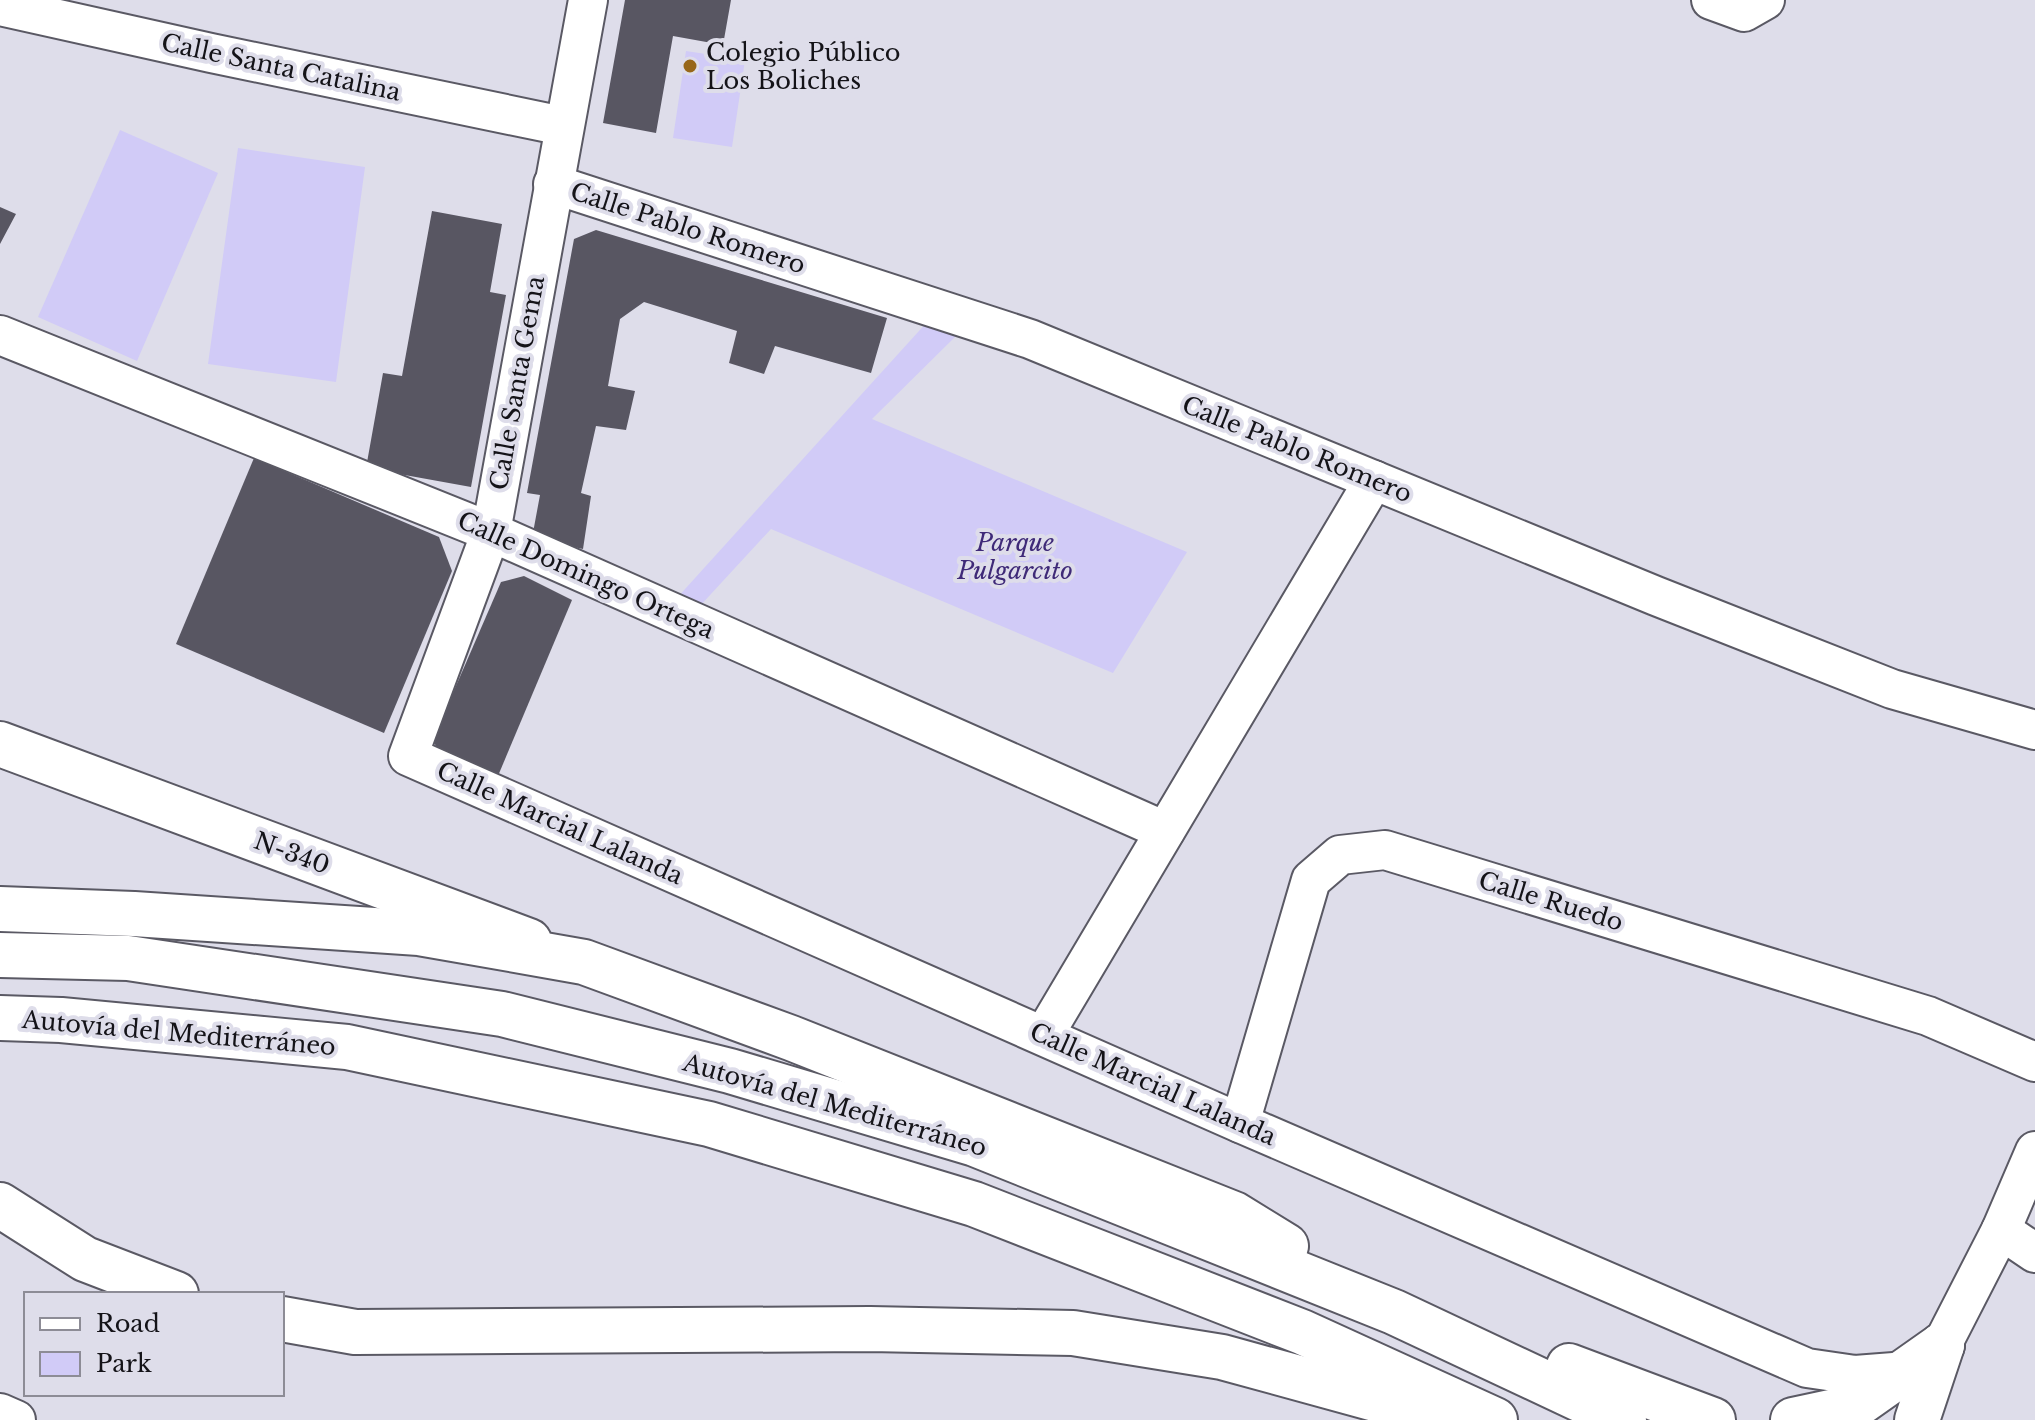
<svg xmlns="http://www.w3.org/2000/svg" width="2035" height="1420" font-family="'Libre Baskerville',serif">
<rect width="100%" height="100%" fill="#deddea"/>
<g fill="#d1cbf7">
<path d="M686,51l59,9 -13,87 -59,-9z"/>
<path d="M120,130l98,43 -81,188 -99,-44z"/>
<path d="M238,148l127,19 -29,215 -128,-18z"/>
<path d="M938,310l24,8 -6,18 -84,83 315,133 -74,121 -342,-144 -84,91 -21,-10z"/>
</g>
<g fill="#585662">
<path d="M625,0h106l-8,45 -50,-9 -17,97 -53,-10z"/>
<path d="M0,207l16,7 -16,30z"/>
<path d="M432,211l70,13 -12,68 16,3 -35,192 -105,-19 17,-95 19,3z"/>
<path d="M596,230l291,88 -16,55 -96,-27 -11,28 -35,-11 8,-32 -93,-29 -24,17 -12,67 27,5 -9,39 -30,-4 -15,67 10,3 -8,53 -51,-11 8,-43 -13,-2 47,-254z"/>
<path d="M254,458l185,79 13,34 -68,162 -208,-89z"/>
<path d="M524,576l48,24 -77,183 -54,-23 -8,-21 68,-157z"/>
</g>
<g fill="none" stroke-linecap="round" stroke-linejoin="round">
<g stroke="#5a5964" stroke-width="42">
<g id="street">
<path d="M588,0l-97,532 -83,224 832,367 567,245 48,7 52,-4"/>
<path d="M1711,0l33,12 21,-12"/>
<path d="M0,6l211,47 352,73"/>
<path d="M553,184l477,155 626,257 236,93 143,41"/>
<path d="M0,335l491,197 674,299"/>
<path d="M1044,1035l330,-555"/>
<path d="M1240,1123l71,-243 29,-25 45,-5 543,166 107,46"/>
<path d="M2001,1230l34,23"/>
<path d="M1942,1345l59,-115 34,-79"/>
<path d="M0,1413l16,7"/>
</g>
</g>
<g stroke="#5a5964" stroke-width="48">
<path id="primary" d="M0,744l529,197"/>
</g>
<g stroke="#5a5964" stroke-width="48">
<g id="highway">
<path d="M0,909l134,5 285,19 165,29 207,76 443,176 52,32"/>
<path d="M0,955l128,3 374,56 228,57 245,73 419,168 230,108"/>
<path d="M0,1018l61,2 286,27 362,77 265,80 328,128 193,88"/>
<path d="M0,1205l85,54 91,35"/>
<path d="M282,1319l73,13 515,-3 203,4 149,24 153,42 46,21"/>
<path d="M1569,1366l144,54"/>
<path d="M1793,1420l61,-13 88,-62"/>
<path d="M1917,1420l25,-75"/>
</g>
</g>
<use href="#street" stroke="#fff" stroke-width="38"/>
<use href="#primary" stroke="#fff" stroke-width="44"/>
<use href="#highway" stroke="#fff" stroke-width="44"/>
</g>
<circle fill="#986719" stroke="#deddea" stroke-width="3" cx="690" cy="66" r="8"/>
<g text-anchor="middle" dominant-baseline="central" stroke-width="8" stroke-linejoin="round" paint-order="stroke">
<g font-size="24" fill="#141318" stroke="#deddea" text-anchor="start">
<text x="706" y="52">Colegio Público<tspan x="706" dy="28">Los Boliches</tspan></text>
</g>
<g font-size="24" fill="#141318" stroke="#deddea">
<text transform="translate(281 67) rotate(12)">Calle Santa Catalina</text>
<text transform="translate(688 228) rotate(18)">Calle Pablo Romero</text>
<text transform="translate(517 383) rotate(-80)">Calle Santa Gema</text>
<text transform="translate(1297 449) rotate(22)">Calle Pablo Romero</text>
<text transform="translate(586 575) rotate(24)">Calle Domingo Ortega</text>
<text transform="translate(560 823) rotate(24)">Calle Marcial Lalanda</text>
<text transform="translate(292 853) rotate(20)">N-340</text>
<text transform="translate(1551 901) rotate(17)">Calle Ruedo</text>
<text transform="translate(179 1033) rotate(5)">Autovía del Mediterráneo</text>
<text transform="translate(1153 1084) rotate(24)">Calle Marcial Lalanda</text>
<text transform="translate(835 1105) rotate(16)">Autovía del Mediterráneo</text>
</g>
<g font-size="24" font-style="italic" fill="#3f2a78" stroke="#deddea">
<text x="1015" y="542">Parque<tspan x="1015" dy="28">Pulgarcito</tspan></text>
</g>
</g>
<rect x="24" y="1292" width="260" height="104" fill="#deddea" stroke="#8d8c96" stroke-width="2"/>
<rect x="40" y="1318" width="40" height="12" fill="#ffffff" stroke="#8d8c96" stroke-width="2"/>
<text x="96" y="1332" font-size="24" fill="#141318">Road</text>
<rect x="40" y="1352" width="40" height="24" fill="#d1cbf7" stroke="#8d8c96" stroke-width="2"/>
<text x="96" y="1372" font-size="24" fill="#141318">Park</text>
</svg>
